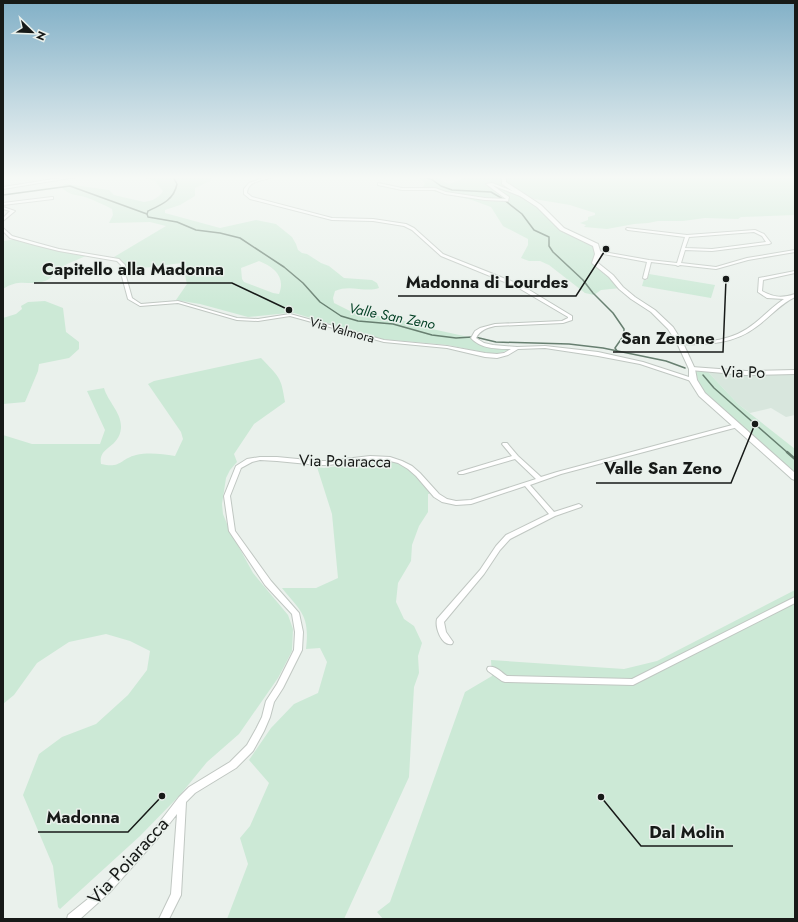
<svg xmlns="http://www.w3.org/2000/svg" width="798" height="922" font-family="Jost,sans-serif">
<rect width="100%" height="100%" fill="#eaf1ec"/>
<path fill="#d8e6dd" d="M707,371l88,1v43l-9,2 -15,-9 -21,5 -12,-9z"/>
<g fill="#cce9d6" fill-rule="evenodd">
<path d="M142,177h70l-2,4 -15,7v8l-15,9 -15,5v3l55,15 36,-8 20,4 16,13 4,7 2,6 4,3 5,1 14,9 8,3 15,12 28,2 5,3 2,5c-14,5 -29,-4 -44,3l-2,7 1,5 18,9 14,3 26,2 31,10 50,11c10,11 29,9 44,10l-18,5 -7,1 -44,-9 -67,-6 -87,-26h-6l-40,4 -48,-13 -24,-4 11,-16 -5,-21 -55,7 -4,-9 -9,-4 52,-31 -16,-4 -41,1 4,-8 -1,-6c-8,-4 -18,-9 -27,-12 -8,-2 -16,-2 -23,-9l1,-3 3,-1 43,6 5,5 30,7c8,-1 15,-4 19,-11l-8,-10zM259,261c15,6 27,16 20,33l-6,-1 -29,-11 -2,-3 -1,-11z"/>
<path d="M417,177h18l14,7 17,-7h329v38l-54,2 -3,2 -33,-1 -22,3h-25l-10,2 -14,1 -27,5 -23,-2 2,-2 -6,-2 8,-3v-3l7,-2v-2l-25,-8 -42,-7 27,25 41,22 -1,16 26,27 -20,2 -7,5 -9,-2 -36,-28 -9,-4h-11l-8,-3 7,-13v-6l-25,-13 -12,-19 -19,-7 -44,-10 -5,-3 2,-4z"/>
<path d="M18,239l70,16c-8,4 -18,7 -26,12 -6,4 -9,11 -17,14 -16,6 -24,-4 -42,8v-48z"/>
<path d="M649,274l66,11 -4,13 -69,-12 2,-7 3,1z"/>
<path d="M45,301l18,7 3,24 13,10v7l-10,9 -30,6 -1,7 -13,31 -22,2v-86l13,-4 6,-5 -1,-3 7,-4z"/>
<path d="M261,358c18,19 20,18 24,44l-31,22 -20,30 3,8 -7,8 -4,8 -4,26 1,10 6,15 24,44 35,42 5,14 -1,22 -14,27 -39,56 -32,28 -27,33 -40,41 -80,73 -2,-2 -5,-41 -30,-71 16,-41 23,-17 34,-13 32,-29 19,-25 3,-19 -20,-10 -24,-7 -37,8 -32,21 -23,32 -11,9v-269l29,9h68l5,-14 -18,-39 17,-3c4,14 18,25 17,40 -2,21 -23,18 -20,36 20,5 19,-5 35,-9 13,-3 26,-1 39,1l8,-17 -2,-7 -33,-48 6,-3z"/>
<path d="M692,369l15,2 31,33 57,45v33l-93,-88z"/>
<path d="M373,461l27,1 8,4 26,27 -6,1v18l-9,14 -7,19 -1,16 -13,22 -2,19 8,17 10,7 8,17 -4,13 1,17 -5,14 -5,90 -65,142h-117l21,-55 -8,-26 10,-12 19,-43 -20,-23 22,-32 23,-24 24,-11 9,-31 -7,-14 -14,1c4,-34 -5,-37 -24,-61h34l22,-10 -6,-64 -15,-47 7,1z"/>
<path d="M795,590v329h-412l-6,-7 13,-10 75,-210 27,-16 -1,-16 133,9 33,-8z"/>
</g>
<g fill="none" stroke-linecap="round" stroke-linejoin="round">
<g stroke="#677f70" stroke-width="1.5">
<path d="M422,177l9,2 10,7 11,4 39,2 12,7 19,15 12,16 15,7v9l4,6 30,28 10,13 20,20 11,16v6l-9,13 2,3"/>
<path d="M3,195l67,-9 77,28 1,3 29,5 19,8 24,3 20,5 44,29 19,16 17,19 21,14 17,5 35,3 39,11 24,3 16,-1"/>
<path d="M147,214l1,-3c13,-6 26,-11 29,-27l-4,-7"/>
<path d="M475,337l21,5 73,2 34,4 63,13 19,7"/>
<path d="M703,375l11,13 74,65"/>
</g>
<path stroke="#677f70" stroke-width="2.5" d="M787,452l8,7"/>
<g stroke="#c0c7c2" stroke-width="2">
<g id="minor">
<path d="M67,177h9l-73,12v-2z"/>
<path d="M266,177h6c-9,4 -24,3 -25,16l5,4 80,21 41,1 33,5 8,4 29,26 78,31 51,31v4l-9,3 -68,3c-8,2 -15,4 -19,12l8,5 9,2 24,2 28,-1 53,6 45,10 52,17 1,1 -1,1h-4l-51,-17 -42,-8 -53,-8 -27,1 -10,6 -11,3 -12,-1 -38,-9 -63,-6 -94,-26 -32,5 -21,-1 -59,-17 -38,3 -12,-7 -7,-26v-8l-4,-4 -58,-10 -24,-6 -25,-7 -7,-7v-3l9,8 25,7 22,6 60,10 6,6v8l7,25 9,6 37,-3 59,17 21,1 32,-5 94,26 63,6 38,7 12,1 7,-1 7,-4c-14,0 -30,0 -40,-11l4,-7 5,-3 15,-4 67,-3 6,-3v-1l-51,-30 -76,-31 -29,-26 -8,-4 -31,-5 -41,-1 -82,-21 -6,-5v-5l5,-6z"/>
<path d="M378,183l24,5h33l11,4 39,6 21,1 -20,-15 6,-1 36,14 -3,1 -33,-13 17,12 -1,4 -23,-1 -40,-6 -10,-4h-33l-24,-5z"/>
<path d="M52,197h1v2l-50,6v-2z"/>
<path d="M3,207l12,4 -12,10v-3l7,-7 -7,-2z"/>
<path d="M627,228l60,7 68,-5 9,4 7,9 -2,1 -57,7 -27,-1 -4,13 35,4 31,-9 48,-8v2l-47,8 -32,9 -36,-4 -2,1 -2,-1 -25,-3 -4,16 -2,1 -2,-1 4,-16 -49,-9 -2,-1 2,-1 51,9 28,3 8,-26 -57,-7 -2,-1zM754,232l8,4 4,6 -54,7 -27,-1 4,-11z"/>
<path d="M795,271v2l-32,7 -1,11c12,7 21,7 33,3v3c-15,7 -25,20 -39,30 -22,17 -49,18 -76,17l-2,-1 2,-1c28,0 52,0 75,-19 9,-7 18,-17 29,-24l-17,-1 -9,-6 1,-14z"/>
<path d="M692,367l54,4 49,-1v4l-49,1 -56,-5 -1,-1z"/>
<path d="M736,424l3,2 -1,1 -177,47 -31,11 24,27 25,-8 3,2 -1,1 -26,9 -45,23 -10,11 -16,24 -40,48 2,10 7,10 -1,2c-11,2 -17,-17 -15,-25l43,-49 16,-24 10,-11 43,-21 -24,-28 -54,18 -15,1 -14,-3 -8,-5 -18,-21 -8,-7 -10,-6 -8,-2 -20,-1 -42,5h-10l-41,-4 -17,-1 -8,2 -11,6 -11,28 5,35 36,50 28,32 4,19 -1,18 -19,38 -9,14 -4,15 -6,14 -11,20 -17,17 -41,25 -9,9 -5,93 -12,24h-10l12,-25 6,-80 -19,24 -48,54 -30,27h-13l1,-4 36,-29 48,-54 27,-35 10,-10 41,-25 17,-17 9,-16 6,-12 4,-16 11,-17 17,-34 1,-18 -3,-18 -27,-29 -36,-54 -5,-35 12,-30 11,-7 13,-2h17l41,4h10l42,-5 20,1 12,4 10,5 8,7 19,21 8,5 9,2 15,-1 65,-21 -21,-20 -52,15h-4l-1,-1 1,-1 53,-16 -10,-12 1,-1h4l11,13 23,21 16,-5z"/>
<path d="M795,597v6l-162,82 -128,-3 -3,-1 -14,-10 -1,-2 1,-2c7,-2 13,5 19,9l125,3z"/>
</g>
</g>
<g stroke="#c0c7c2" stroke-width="2">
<path id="tertiary" d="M502,177h4v5l35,23 23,23 34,16 3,10 -3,9 15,12 10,12 12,10 20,13 18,17 10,16 12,26 2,11 8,13 90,80v7l-3,-1 -93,-83 -10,-16v-11l-12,-26 -9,-14 -17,-17 -20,-13 -12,-10 -10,-12 -16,-13 -1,-1 3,-9 -2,-8 -33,-16 -23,-23 -35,-23z"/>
</g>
<use href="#minor" fill="#fff" fill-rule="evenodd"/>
<use href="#tertiary" fill="#fff" fill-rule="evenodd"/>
</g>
<linearGradient id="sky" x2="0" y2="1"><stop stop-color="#82b0c7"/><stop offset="0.58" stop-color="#f6f9f6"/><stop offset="1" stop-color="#f6f9f6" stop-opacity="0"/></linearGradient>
<rect width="798" height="306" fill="url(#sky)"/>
<g text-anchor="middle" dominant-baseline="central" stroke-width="3" stroke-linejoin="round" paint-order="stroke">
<g font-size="13" fill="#171a18" stroke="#eaf1ec">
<text transform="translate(342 330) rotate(15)">Via Valmora</text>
</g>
<g font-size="14" font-style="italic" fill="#003f23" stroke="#eaf1ec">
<text transform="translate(392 316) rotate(11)">Valle San Zeno</text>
</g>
<g font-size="16" fill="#171a18" stroke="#eaf1ec">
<text transform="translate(743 372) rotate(1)">Via Po</text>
<text transform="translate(345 461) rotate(1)">Via Poiaracca</text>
</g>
<g font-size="19" fill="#171a18" stroke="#eaf1ec">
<text transform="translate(128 861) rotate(-48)">Via Poiaracca</text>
</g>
</g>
<path fill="none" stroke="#171a18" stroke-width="1.5" d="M289 310L232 283H34M606 249L576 296H398M726 279L723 352H613M755 424L731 483H596M162 796L128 832H38M601 797L641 846H733"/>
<g fill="#171a18" stroke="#eaf1ec" stroke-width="1.5">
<circle cx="289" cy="310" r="4"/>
<circle cx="606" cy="249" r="4"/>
<circle cx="726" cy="279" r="4"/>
<circle cx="755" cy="424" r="4"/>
<circle cx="162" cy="796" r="4"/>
<circle cx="601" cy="797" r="4"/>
</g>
<g font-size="17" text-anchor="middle" font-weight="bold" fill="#171a18" stroke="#eaf1ec" stroke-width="3" stroke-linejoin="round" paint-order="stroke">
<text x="133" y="275">Capitello alla Madonna</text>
<text x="487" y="288">Madonna di Lourdes</text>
<text x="668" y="344">San Zenone</text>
<text x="663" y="474">Valle San Zeno</text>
<text x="83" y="823">Madonna</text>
<text x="687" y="838">Dal Molin</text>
</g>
<rect width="798" height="922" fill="none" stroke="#171a18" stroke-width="8"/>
<g transform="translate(32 32) rotate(113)" stroke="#eaf1ec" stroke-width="3" paint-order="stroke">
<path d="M0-3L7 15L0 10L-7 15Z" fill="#171a18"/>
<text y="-6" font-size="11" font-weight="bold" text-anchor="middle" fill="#171a18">N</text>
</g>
</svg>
